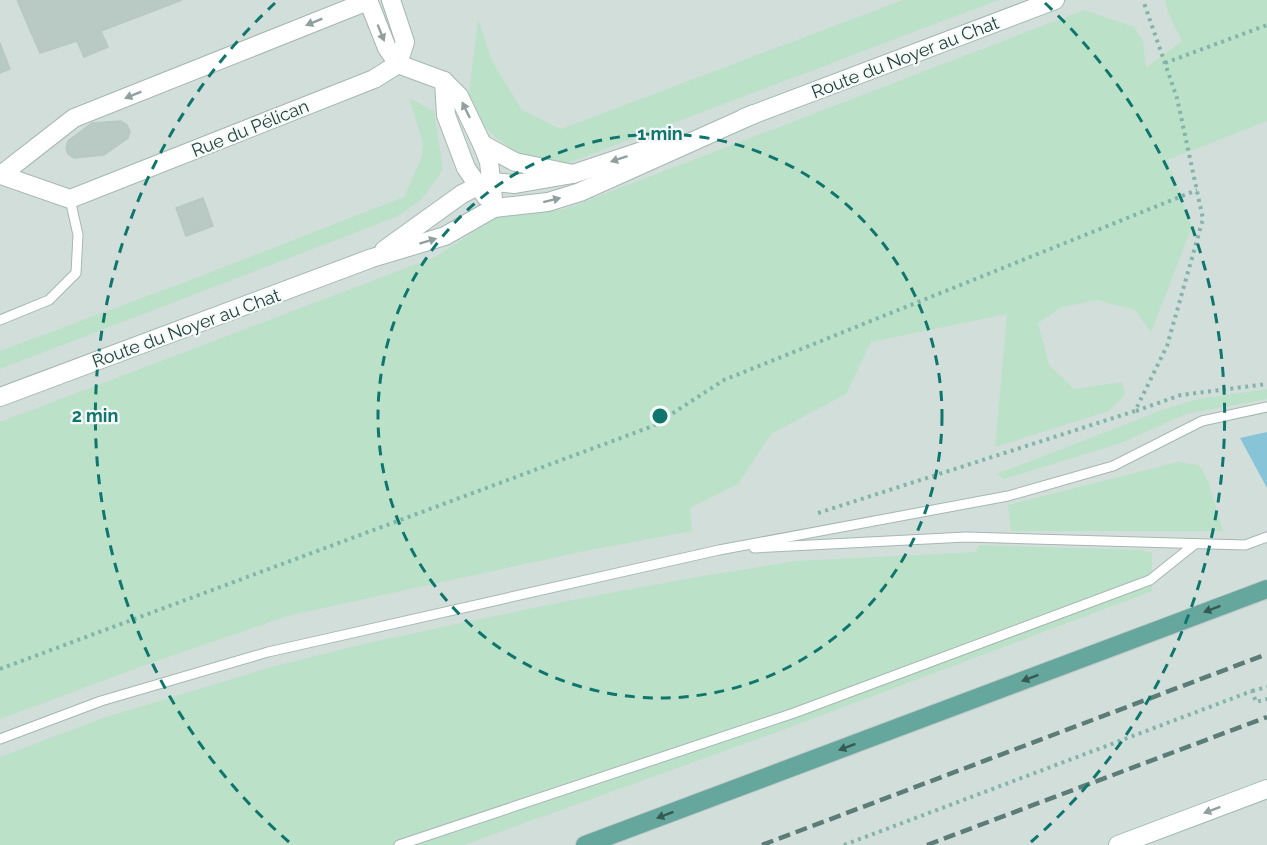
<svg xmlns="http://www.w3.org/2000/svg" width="1267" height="845" font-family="Raleway,sans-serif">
<rect width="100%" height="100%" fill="#e4eeeb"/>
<rect fill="#d2deda" x="0" y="0" width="1267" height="845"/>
<g fill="#bbe1c9">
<path d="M903,0h95l-430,163 -44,-6 -28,-19 -18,-18 -9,-26 9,-75 14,42 30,49 39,19z"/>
<path d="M1165,0h102v121l-100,39 25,67 -41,105 -16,-22 -38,-10 -35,7 -24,16 11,42 25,24 48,-7 3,12 -16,17 -114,36 12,-133 -136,28 -25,52 -75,40 -33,50 -48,24 2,23 -107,20 -294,64 -129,44 -162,60v-297l435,-165 62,-40 68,-8 519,-199 50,17 9,14 3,27 36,-27 -13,-26z"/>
<path d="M409,98l25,13 9,59 -22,30 -25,17 -396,152v-18l201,-75 203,-79 18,-41 1,-13z"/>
<path d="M1267,389v10l-81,15 -65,29 -117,36 -7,-5 165,-64 36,-11z"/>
<path d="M1178,462l21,3 9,16 15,50h-212l-3,-26z"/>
<path d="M979,545l162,5 11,3v38l-375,141 -313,113h-464v-88l103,-39 165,-50 104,-26 190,-40 135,-25 99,-16 179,-9z"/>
</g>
<path fill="#88c4d7" d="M1267,432v56l-27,-50z"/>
<g fill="#b9c9c4" stroke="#b6c9c2" stroke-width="1.5">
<path d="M17,0h165l-81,31 7,16 -24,10 -7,-16 -37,12z"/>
<path d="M0,43l10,26 -10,4z"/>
<path d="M121,121l6,4 3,6 -2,7 -24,17 -30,3 -6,-4 -2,-6 2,-7 24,-18z"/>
<path d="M203,198l10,28 -27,10 -10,-28z"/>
</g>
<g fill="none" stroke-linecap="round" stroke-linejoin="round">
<g stroke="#a6b7b3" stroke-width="11">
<g id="service">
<path d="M0,320l49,-20 27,-27 2,-38 -8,-36"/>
<path d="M754,548l212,-11 279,8 22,-8"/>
<path d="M0,739l101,-38 167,-49 451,-102 289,-54 105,-30 89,-45 65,-14"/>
<path d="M399,845l395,-132 356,-133 45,-36"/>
</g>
</g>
<g stroke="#a6b7b3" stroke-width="20">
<g id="minor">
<path d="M368,0l19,48 11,16 46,17 15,15 23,48 7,18 5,46"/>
<path d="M444,81l2,34 20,53 20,29"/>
<path d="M482,144l33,18 58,12"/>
<path d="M1,175l69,24 304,-120 24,-15 7,-22 -14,-42"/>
<path d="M1,175l73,-57 294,-117"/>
</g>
</g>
<g stroke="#a6b7b3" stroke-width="20">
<g id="tertiary">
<path d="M744,118l311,-118"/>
<path d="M384,250l78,-56 16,-8 13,-4 24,2 58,-10 87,-29"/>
<path d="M0,397l372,-139 73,-22 49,-28 54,-6 32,-10 174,-78"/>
</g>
</g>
<g stroke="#a1bbb4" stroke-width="20">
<path id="secondary" d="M1118,845l149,-56"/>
</g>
<g stroke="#c1cac8" stroke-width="20">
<path id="primary" d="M585,845l682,-256"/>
</g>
<g stroke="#82b4a9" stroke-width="4" stroke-dasharray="3 4.5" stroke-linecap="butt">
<path d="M1165,63l102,-38"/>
<path d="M1136,411l45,-16 86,-11"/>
<path d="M818,513l317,-102 32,-65 36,-127 -26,-121 -34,-98"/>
<path d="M0,669l653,-243 71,-46 473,-190"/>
<path d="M1252,691l15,-4"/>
<path d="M844,845l408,-154 4,11 11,-3"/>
</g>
<use href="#service" stroke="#fff" stroke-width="9"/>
<use href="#minor" stroke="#fff" stroke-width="18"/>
<use href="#tertiary" stroke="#fff" stroke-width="18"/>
<use href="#secondary" stroke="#fff" stroke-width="18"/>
<use href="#primary" stroke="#65a79c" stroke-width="18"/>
<g stroke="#5c7d77" stroke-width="4.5" stroke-dasharray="12 6" stroke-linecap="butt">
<path d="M762,845l505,-191"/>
<path d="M927,845l340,-128"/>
</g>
</g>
<defs><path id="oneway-solid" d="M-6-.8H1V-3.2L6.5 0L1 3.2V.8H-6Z" transform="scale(1.5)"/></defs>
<g fill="#90a09e">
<use href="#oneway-solid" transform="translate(314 22) rotate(158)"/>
<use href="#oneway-solid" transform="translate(381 33) rotate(68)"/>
<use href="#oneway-solid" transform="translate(133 95) rotate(158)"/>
<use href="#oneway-solid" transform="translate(466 110) rotate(-116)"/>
<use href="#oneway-solid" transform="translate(619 159) rotate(162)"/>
<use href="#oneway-solid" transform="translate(552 200) rotate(-14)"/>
<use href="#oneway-solid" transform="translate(428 241) rotate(-17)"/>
<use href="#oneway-solid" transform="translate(1212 810) rotate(159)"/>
</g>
<g fill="#335b54">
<use href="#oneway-solid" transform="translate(1212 609) rotate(159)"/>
<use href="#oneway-solid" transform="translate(1030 678) rotate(159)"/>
<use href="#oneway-solid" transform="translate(847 747) rotate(159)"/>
<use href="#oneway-solid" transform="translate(665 815) rotate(159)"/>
</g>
<g fill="none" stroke="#0f766e" stroke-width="3" stroke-dasharray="10 8">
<circle cx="660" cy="416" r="282"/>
<path d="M289 842A565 565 0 0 1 275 3M1045 3A565 565 0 0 1 1031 842"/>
</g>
<g text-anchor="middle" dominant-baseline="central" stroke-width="4.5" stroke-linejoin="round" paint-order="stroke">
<g font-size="18" fill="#22423c" stroke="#f5faf8">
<text transform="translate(905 57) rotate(-21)">Route du Noyer au Chat</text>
<text transform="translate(250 128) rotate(-22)">Rue du Pélican</text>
<text transform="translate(186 328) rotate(-20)">Route du Noyer au Chat</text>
</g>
</g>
<circle cx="660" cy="416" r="9" fill="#0f766e" stroke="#f5faf8" stroke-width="3"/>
<g font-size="18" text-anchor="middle" font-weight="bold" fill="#0f766e" stroke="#f5faf8" stroke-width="4.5" stroke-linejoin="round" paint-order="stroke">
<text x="660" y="140">1 min</text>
<text x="95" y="422">2 min</text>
</g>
</svg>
